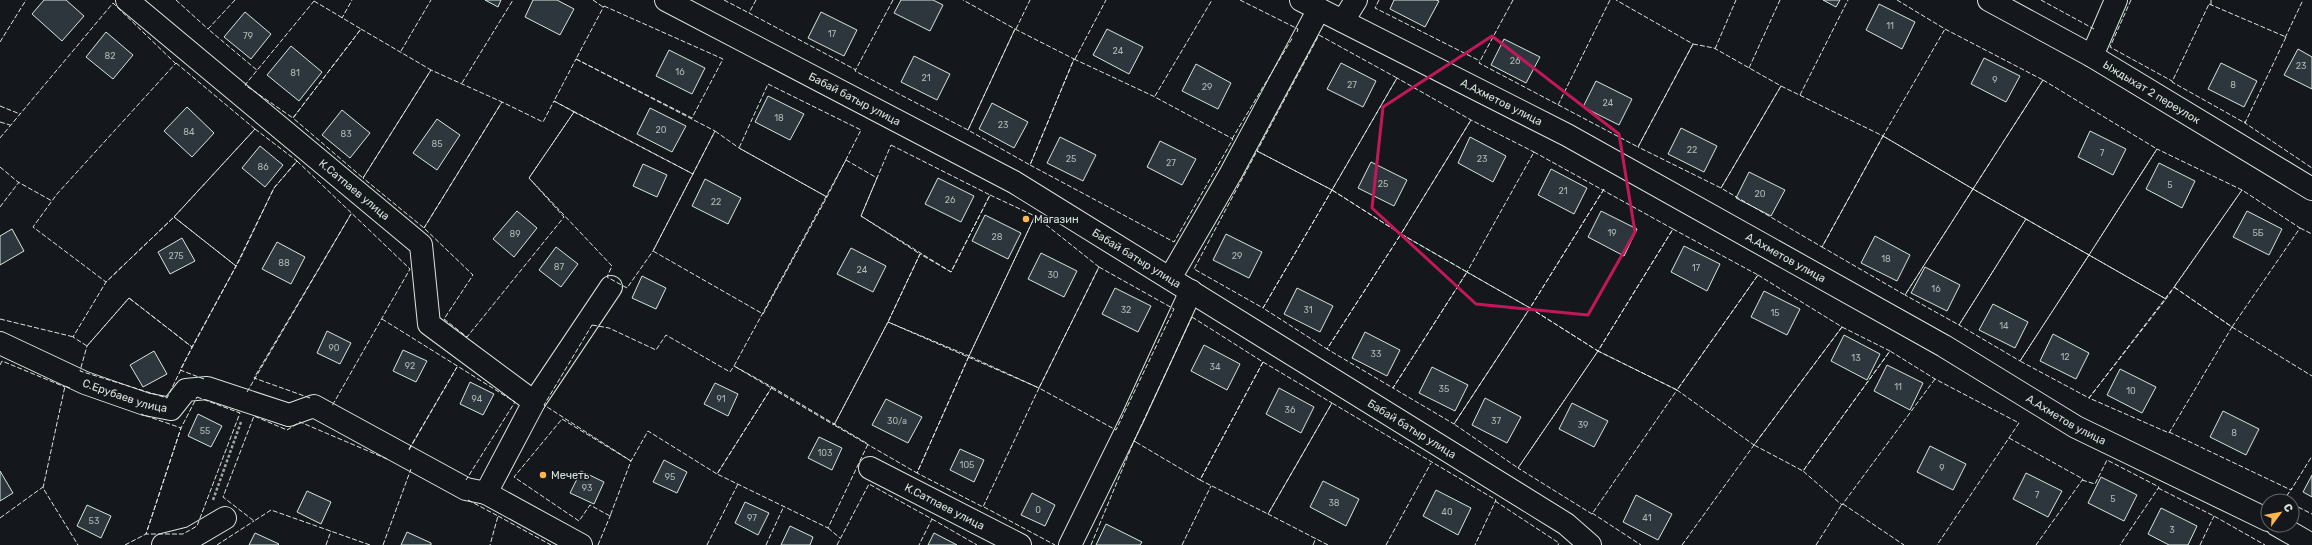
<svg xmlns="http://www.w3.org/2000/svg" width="2312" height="545" font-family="Rubik,sans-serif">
<rect width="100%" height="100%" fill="#14181c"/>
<g fill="#2c363c" stroke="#d8e6dc">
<path d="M44,0h22l18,16 -22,25 -30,-27z"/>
<path d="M485,0h16l-3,7z"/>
<path d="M533,0h24l17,9 -14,26 -35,-18z"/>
<path d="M901,0h32l10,5 -13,26 -36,-18z"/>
<path d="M1394,0h42l3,1 -14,26 -35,-18z"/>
<path d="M1823,0h17l-4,7z"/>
<path d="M1879,4l36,18 -13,27 -36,-19z"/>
<path d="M245,12l26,22 -20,25 -27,-22z"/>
<path d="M821,12l36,18 -13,26 -36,-18z"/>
<path d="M1107,29l36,18 -14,27 -36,-19z"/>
<path d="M106,32l27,23 -20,24 -27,-22z"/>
<path d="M1504,39l36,18 -14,26 -35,-18z"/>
<path d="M291,46l31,26 -23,29 -32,-26z"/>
<path d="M2298,49l14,8v32l-28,-14z"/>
<path d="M669,50l36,18 -13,26 -36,-18z"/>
<path d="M914,56l36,18 -13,26 -36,-18z"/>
<path d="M1984,58l36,18 -14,26 -35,-18z"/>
<path d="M1341,63l35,18 -13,26 -36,-18z"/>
<path d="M2221,63l36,18 -13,26 -36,-18z"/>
<path d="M1196,64l35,19 -13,26 -36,-18z"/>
<path d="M1596,81l36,18 -13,26 -36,-18z"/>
<path d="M768,96l36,18 -14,26 -35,-18z"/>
<path d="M992,103l36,19 -14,26 -35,-19z"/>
<path d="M187,107l27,26 -22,24 -28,-26z"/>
<path d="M650,108l36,18 -14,26 -35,-18z"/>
<path d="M342,110l28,23 -20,25 -28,-23z"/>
<path d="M437,119l23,16 -23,35 -24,-17z"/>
<path d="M1681,128l36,18 -13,26 -36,-18z"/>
<path d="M2090,131l36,18 -13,26 -35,-18z"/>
<path d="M1060,137l36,18 -13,26 -36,-18z"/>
<path d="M1470,137l36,19 -13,26 -35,-19z"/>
<path d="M1160,141l36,18 -14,26 -35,-18z"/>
<path d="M260,146l23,19 -18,22 -23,-19z"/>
<path d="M1371,162l36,18 -13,26 -36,-18z"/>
<path d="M2159,163l36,18 -13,27 -36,-19z"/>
<path d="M643,164l24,11 -10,22 -24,-11z"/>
<path d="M1551,169l36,19 -13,26 -36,-19z"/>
<path d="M1749,172l36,18 -14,26 -35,-18z"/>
<path d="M938,178l36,18 -13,26 -36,-18z"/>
<path d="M705,179l36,19 -13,26 -36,-18z"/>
<path d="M517,211l20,17 -23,29 -21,-18z"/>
<path d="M1601,211l36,18 -13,27 -36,-19z"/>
<path d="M2247,211l35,18 -13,26 -36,-18z"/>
<path d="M985,215l36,18 -13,26 -36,-18z"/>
<path d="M12,229l12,22 -24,14v-29z"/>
<path d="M1226,234l36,18 -13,26 -36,-18z"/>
<path d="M1875,236l35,19 -13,26 -36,-18z"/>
<path d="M182,238l13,23 -25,13 -12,-22z"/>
<path d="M277,242l28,15 -14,27 -29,-15z"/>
<path d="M1684,246l36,18 -13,27 -36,-19z"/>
<path d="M556,247l22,17 -17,23 -22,-17z"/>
<path d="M851,248l35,18 -13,26 -36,-18z"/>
<path d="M1041,253l36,18 -13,26 -36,-18z"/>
<path d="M1925,267l35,18 -13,26 -36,-18z"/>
<path d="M642,276l24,12 -10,21 -24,-11z"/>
<path d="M1115,288l36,18 -13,26 -36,-18z"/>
<path d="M1297,288l36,18 -13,26 -36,-18z"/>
<path d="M1764,291l36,18 -13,26 -36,-18z"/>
<path d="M1993,304l35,18 -13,26 -36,-18z"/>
<path d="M327,331l24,12 -11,21 -23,-11z"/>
<path d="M1365,332l35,18 -13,26 -35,-18z"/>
<path d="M2053,334l36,19 -13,26 -36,-18z"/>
<path d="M1844,335l36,19 -13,26 -36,-19z"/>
<path d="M1204,345l36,19 -13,26 -36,-19z"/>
<path d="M403,350l24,11 -11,21 -23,-11z"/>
<path d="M154,351l13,23 -24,13 -13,-22z"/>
<path d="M1887,365l36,18 -13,27 -36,-19z"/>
<path d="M1432,367l36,18 -13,26 -36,-18z"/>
<path d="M2120,369l36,18 -14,26 -35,-18z"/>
<path d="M470,382l24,12 -11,21 -23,-11z"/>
<path d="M715,383l23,11 -10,22 -24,-12z"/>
<path d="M1279,388l35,19 -13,26 -35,-19z"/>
<path d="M1485,398l36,19 -14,26 -35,-18z"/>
<path d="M886,399l36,18 -14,26 -36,-18z"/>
<path d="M1572,403l36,18 -14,26 -35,-18z"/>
<path d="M2223,411l36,18 -13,26 -36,-18z"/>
<path d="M198,414l24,12 -11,21 -23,-11z"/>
<path d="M819,437l23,11 -10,22 -24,-12z"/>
<path d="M1930,446l36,18 -13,26 -36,-18z"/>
<path d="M960,449l24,11 -10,22 -24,-12z"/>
<path d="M664,460l23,12 -10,21 -24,-11z"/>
<path d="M0,471l13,22 -13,8z"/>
<path d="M581,471l23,11 -10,22 -24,-11z"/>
<path d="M2026,473l36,18 -14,26 -35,-18z"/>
<path d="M2312,475v22l-9,-5z"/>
<path d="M2101,477l36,18 -13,26 -36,-18z"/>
<path d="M1323,481l36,18 -13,27 -36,-19z"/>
<path d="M1436,490l35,18 -13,27 -35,-19z"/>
<path d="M307,491l24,11 -10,22 -24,-12z"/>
<path d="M1032,493l23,12 -10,21 -24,-11z"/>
<path d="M1636,495l36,19 -14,26 -35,-18z"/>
<path d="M745,502l24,11 -11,22 -23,-12z"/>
<path d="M87,505l24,11 -10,22 -24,-12z"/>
<path d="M2161,508l36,18 -9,19h-19l-21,-11z"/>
<path d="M1106,524l36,18 -2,3h-44z"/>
<path d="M790,526l23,11 -3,8h-29z"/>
<path d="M407,532l24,11v2h-30z"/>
<path d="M255,533l24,11 -1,1h-29z"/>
<path d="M934,533l23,12h-29z"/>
</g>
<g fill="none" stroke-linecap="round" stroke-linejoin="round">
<g stroke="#d8e6dc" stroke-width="24">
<g id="minor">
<path id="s1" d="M127,0l294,245 8,79 105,78 -48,91 95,52"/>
<path id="s2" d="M666,0l348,182 552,342 24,21"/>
<path id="s3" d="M1301,0l266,135 377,211 132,81 192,93"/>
<path id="s4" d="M1989,0l103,56 220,133"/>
<path d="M1343,21l13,-21"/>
<path d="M2092,56l24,-56"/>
<path d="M1170,278l61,-105 88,-164"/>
<path id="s5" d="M0,343l85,40 60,21 26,5 15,-19 21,-2 82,27 25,-9 152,83 20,4"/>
<path d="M534,402l77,-115"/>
<path id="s6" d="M870,468l150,77"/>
<path d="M2277,525l35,20"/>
<path d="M163,545l28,-7 34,-20"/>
<path d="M1070,545l63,-128 58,-126"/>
</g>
</g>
<path stroke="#9da8a2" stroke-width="2.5" stroke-dasharray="3 2" stroke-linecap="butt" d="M213,500l28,-78"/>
<use href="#minor" stroke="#14181c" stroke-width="22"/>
<g stroke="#d8e6dc" stroke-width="1" stroke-dasharray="5 2" stroke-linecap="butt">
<path d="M176,0l32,29"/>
<path d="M235,0l-27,29 50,42"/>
<path d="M593,0l10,7"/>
<path d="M724,0l25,13"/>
<path d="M756,0l-7,13 107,57"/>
<path d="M893,0l-38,71 113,59 47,-101 -52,-29"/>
<path d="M1240,0l58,29 -1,3"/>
<path d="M1379,0l-4,8 105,53"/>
<path d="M1513,0l-34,63 159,84 55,-103 -77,-44"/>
<path d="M1897,0l48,29"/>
<path d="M2041,0l53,29"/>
<path d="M2131,0l-21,47 62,34"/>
<path d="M314,1l47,28 -68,89 -48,-33z"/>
<path d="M2209,4l77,33 -41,86 -73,-41z"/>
<path d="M2211,5v-5"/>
<path d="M604,6l119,53 -31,59 -116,-59z"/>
<path d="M341,17l1,1 10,-18"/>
<path d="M361,29l70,41 -68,108 -70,-60z"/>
<path d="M1015,29l59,30 -44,106 -62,-35z"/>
<path d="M1016,29l14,-29"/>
<path d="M1945,29l98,51 -70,109 -90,-53z"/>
<path d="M1319,35l78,43 -65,112 -75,-39z"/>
<path d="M2285,38l18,-38"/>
<path d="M0,42l26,-42"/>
<path d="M1693,44l21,4 67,38 -60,102 -83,-41z"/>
<path d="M1715,49l21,-49"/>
<path d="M401,51l30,-51"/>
<path d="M576,59l139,72 -22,43 -139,-73z"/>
<path d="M1074,59l79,37 80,43 -59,103 -144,-77z"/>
<path d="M1075,59l31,-59"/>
<path d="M176,63l79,66 -81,88 -68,65 -73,-55 24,-33z"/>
<path d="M1749,68l31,-68"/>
<path d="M2043,80l114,69 -68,106 -116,-66z"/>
<path d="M462,83l51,-83"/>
<path d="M768,84l93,46 -34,67 -88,-49z"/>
<path d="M1781,86l102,50 -61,111 -101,-59z"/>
<path d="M1800,95l48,-95"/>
<path d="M1155,96l57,-96"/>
<path d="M1558,105l52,-105"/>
<path d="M0,106l20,8"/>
<path d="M574,112l119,62 -40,77 -26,37 -20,-11 5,-11 -83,-88z"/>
<path d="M1471,120l-70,114 -69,-44 65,-112 74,42 63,32 -1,2"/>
<path d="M2245,121v2l67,45"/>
<path d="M0,122l10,3"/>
<path d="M255,129l42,32 -23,27 -38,78 -62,-49z"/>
<path d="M715,131l24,17 88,49 -64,117 -110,-63z"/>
<path d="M1883,136l90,53 -68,106 -83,-48z"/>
<path d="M0,138l113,-135 63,61"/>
<path d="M1232,139l61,-102"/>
<path d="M891,145l99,50 -39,77 -90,-56z"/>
<path d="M1257,151l75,39 -69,118 -69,-39z"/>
<path d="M846,160l31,18 -16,38 59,38 -32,68 -54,103 -100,-59z"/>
<path d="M0,167l18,15 34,19"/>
<path d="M1604,189l-74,119 -63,-36 67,-120 139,77 -75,122 -68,-43 74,-119"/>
<path d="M1973,189l53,30 -67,106 -54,-30z"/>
<path d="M1332,190l69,44 -74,115 -64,-41z"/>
<path d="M2242,190l-68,97 58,40 68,-99 -58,-38 -85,-41 -68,106 77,44 76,-109"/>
<path d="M990,195l45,21 -66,140 -81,-34 32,-68 31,18z"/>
<path d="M0,207l19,-25"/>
<path d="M1035,216l64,51 -60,121 -70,-32z"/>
<path d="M174,217l62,49 -44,81 -63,-49 -42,48 -14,-9 33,-55z"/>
<path d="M2026,219l63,36 -69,106 -61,-36z"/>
<path d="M424,228l78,-126 -71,-32 -68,108 61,50 49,47 -29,44 23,18 97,-120 -35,-39 45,-66 -20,-11 -11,21 -41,-20 -78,126"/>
<path d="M2300,228l12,6"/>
<path d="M1673,229l85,46 -81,115 -79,-39z"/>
<path d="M1401,234l66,38 -74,116 -66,-39z"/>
<path d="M2089,255l77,44 -77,99 -69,-37z"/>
<path d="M1099,267l75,42 -58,121 -77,-42z"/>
<path d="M1467,272l-66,-38 70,-114"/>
<path d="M1467,272l63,36 -76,116 -61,-36z"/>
<path d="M1758,275l84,52 -88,118 -77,-55z"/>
<path d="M2174,287l58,40 -63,106 -80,-35z"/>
<path d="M129,298l63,49 -25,51 -87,-27 7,-25z"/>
<path d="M1530,308l68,43 -80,117 -64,-44z"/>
<path d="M1192,317l71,45 -63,118 -66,-39z"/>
<path d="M0,319l74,18"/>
<path d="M382,319l133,83 -49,78"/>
<path d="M592,325l17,3 47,22 10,-15 64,37 4,-6 38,21 -55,87 -69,-43 -17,30 -87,-56z"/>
<path d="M1842,327l48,24 -87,120 -49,-26z"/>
<path d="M2232,327l80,49"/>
<path d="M1598,351l79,39 -85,124 -74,-46z"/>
<path d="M969,356l-52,117 66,34 56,-119 -151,-66 -54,103 83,48 52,-117"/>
<path d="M1263,362l69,41 -64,111 -68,-34z"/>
<path d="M0,365l2,-4 63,26"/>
<path d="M204,379l-24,-9 60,-111 34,-71 23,-27 113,108 -78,137"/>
<path d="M1935,379l-93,126 -39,-34 87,-120 45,28 84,44 -82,122"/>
<path d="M772,387l96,57 -40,84 -111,-54z"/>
<path d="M70,388l-5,-2 -22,102 35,57"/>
<path d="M247,392l104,-178"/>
<path d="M197,397l43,16 -43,113 -14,8h-37l35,-106z"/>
<path d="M310,398l-56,-20 97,-164"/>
<path d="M562,419l69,42 -21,55 -20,-11 -11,16 -65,-44z"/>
<path d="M2169,432l122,58 21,-34"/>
<path d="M2009,438l74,41 -47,66"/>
<path d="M409,449l48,-82"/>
<path d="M409,450l48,-83"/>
<path d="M2082,480l13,4 12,-24 52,27 -39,58"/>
<path d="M2158,488l56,28 51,29"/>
<path d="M468,500l30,16 -8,29"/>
<path d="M1495,501l64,42 -1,2"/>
<path d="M2286,501l-2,-1 8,-12"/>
<path d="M1843,504l61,41"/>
<path d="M2292,504l20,10"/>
<path d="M984,507l71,38"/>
<path d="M1592,513l49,32"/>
<path d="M498,516l53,29"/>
<path d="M0,518l43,-31"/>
<path d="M932,519l45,26"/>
<path d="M828,528l12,10"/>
<path d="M125,545l21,-11 35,-106 -40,-14"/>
<path d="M217,545l37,-24"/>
<path d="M326,545l5,-14"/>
<path d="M370,545l-99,-35 -17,11 -31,-24 31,-81 33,14 13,-8 87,37"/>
<path d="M383,545l28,-76"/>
<path d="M598,545l13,-31"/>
<path d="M707,545l31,-61h-2"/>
<path d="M766,545l18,-39"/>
<path d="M837,545l32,-61 63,35 -13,26"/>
<path d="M1091,545l43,-104 2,1"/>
<path d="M1182,545l29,-59"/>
<path d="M1313,545l3,-7"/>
<path d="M1328,545l-60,-31 64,-111 164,97 -21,45"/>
<path d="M1386,545l45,-82"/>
<path d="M1682,545l72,-100 -2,-1"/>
<path d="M1816,545l26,-41"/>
<path d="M2200,545l14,-29"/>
</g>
</g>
<path fill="none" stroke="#c2185b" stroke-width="3" stroke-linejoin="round" d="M1492,36l127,98 16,98 -47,83 -112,-11 -104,-96 11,-101z"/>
<g fill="#ffb74d" stroke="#14181c" stroke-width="1.5">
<circle cx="1026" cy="219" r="4"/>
<circle cx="543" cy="475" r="4"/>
</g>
<g text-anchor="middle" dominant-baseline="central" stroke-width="3" stroke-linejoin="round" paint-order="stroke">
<g font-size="9" fill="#adbab4">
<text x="1890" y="26">11</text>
<text x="832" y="34">17</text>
<text x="248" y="36">79</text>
<text x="1118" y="51">24</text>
<text x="110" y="56">82</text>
<text x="1515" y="61">26</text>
<text x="2301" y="66">23</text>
<text x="680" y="72">16</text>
<text x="295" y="73">81</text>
<text x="926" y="78">21</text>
<text x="1995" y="80">9</text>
<text x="1352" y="85">27</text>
<text x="2233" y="85">8</text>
<text x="1207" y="87">29</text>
<text x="1608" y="103">24</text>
<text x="779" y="118">18</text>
<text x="1003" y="125">23</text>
<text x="661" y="130">20</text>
<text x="189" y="132">84</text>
<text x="346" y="134">83</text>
<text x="437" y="144">85</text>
<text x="1692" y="150">22</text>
<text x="2102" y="153">7</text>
<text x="1071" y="159">25</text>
<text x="1482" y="159">23</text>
<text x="1171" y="163">27</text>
<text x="263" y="167">86</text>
<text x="1383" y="184">25</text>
<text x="2170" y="185">5</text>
<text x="1563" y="191">21</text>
<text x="1760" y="194">20</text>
<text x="950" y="200">26</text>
<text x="716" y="202">22</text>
<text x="1612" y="233">19</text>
<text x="2258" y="233">5Б</text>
<text x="515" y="234">89</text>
<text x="997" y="237">28</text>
<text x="176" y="256">275</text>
<text x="1237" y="256">29</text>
<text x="1886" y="259">18</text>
<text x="284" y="263">88</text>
<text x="559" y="267">87</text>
<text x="1696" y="268">17</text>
<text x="862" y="270">24</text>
<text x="1053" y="275">30</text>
<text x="1936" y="289">16</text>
<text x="1126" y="310">32</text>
<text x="1308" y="310">31</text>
<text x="1775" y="313">15</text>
<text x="2004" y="326">14</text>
<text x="334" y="348">90</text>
<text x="1376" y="354">33</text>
<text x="2065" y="357">12</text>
<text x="1856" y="358">13</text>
<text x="410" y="366">92</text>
<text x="1215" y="367">34</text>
<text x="1898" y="387">11</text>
<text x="1444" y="389">35</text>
<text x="2131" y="391">10</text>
<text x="477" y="399">94</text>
<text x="721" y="399">91</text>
<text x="1290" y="410">36</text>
<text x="897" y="421">30/a</text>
<text x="1496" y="421">37</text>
<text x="1583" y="425">39</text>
<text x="205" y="431">55</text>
<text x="2234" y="433">8</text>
<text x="825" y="453">103</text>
<text x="967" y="465">105</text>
<text x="1942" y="468">9</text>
<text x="670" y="477">95</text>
<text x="587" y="488">93</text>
<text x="2037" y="495">7</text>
<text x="2113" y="499">5</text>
<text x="1334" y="503">38</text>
<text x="1038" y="510">0</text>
<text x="1447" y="512">40</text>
<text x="752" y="518">97</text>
<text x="1647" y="518">41</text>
<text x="94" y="521">53</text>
<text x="2172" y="530">3</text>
</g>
<g font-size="11" fill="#d8e6dc" stroke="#14181c">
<text stroke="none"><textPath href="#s4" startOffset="187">Ыждыхат 2 переулок</textPath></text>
<text stroke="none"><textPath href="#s2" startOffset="213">Бабай батыр улица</textPath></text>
<text stroke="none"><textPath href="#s3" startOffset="225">А.Ахметов улица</textPath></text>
<text stroke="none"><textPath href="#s1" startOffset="296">К.Сатпаев улица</textPath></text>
<text stroke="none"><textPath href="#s2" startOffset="537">Бабай батыр улица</textPath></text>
<text stroke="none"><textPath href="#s3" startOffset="549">А.Ахметов улица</textPath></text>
<text stroke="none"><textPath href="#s5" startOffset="136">С.Ерубаев улица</textPath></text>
<text stroke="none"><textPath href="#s3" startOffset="873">А.Ахметов улица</textPath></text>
<text stroke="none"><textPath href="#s2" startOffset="861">Бабай батыр улица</textPath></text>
<text stroke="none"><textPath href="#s6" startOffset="84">К.Сатпаев улица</textPath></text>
</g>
<g font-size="11" fill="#d8e6dc" stroke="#14181c" text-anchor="start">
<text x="1034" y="219">Магазин</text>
<text x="551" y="475">Мечеть</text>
</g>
</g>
<g transform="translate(2280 513) rotate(58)"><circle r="19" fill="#14181c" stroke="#626a69"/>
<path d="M0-3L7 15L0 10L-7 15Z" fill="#ffb74d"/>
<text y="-6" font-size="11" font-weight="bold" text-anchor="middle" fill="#d8e6dc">С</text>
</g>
</svg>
